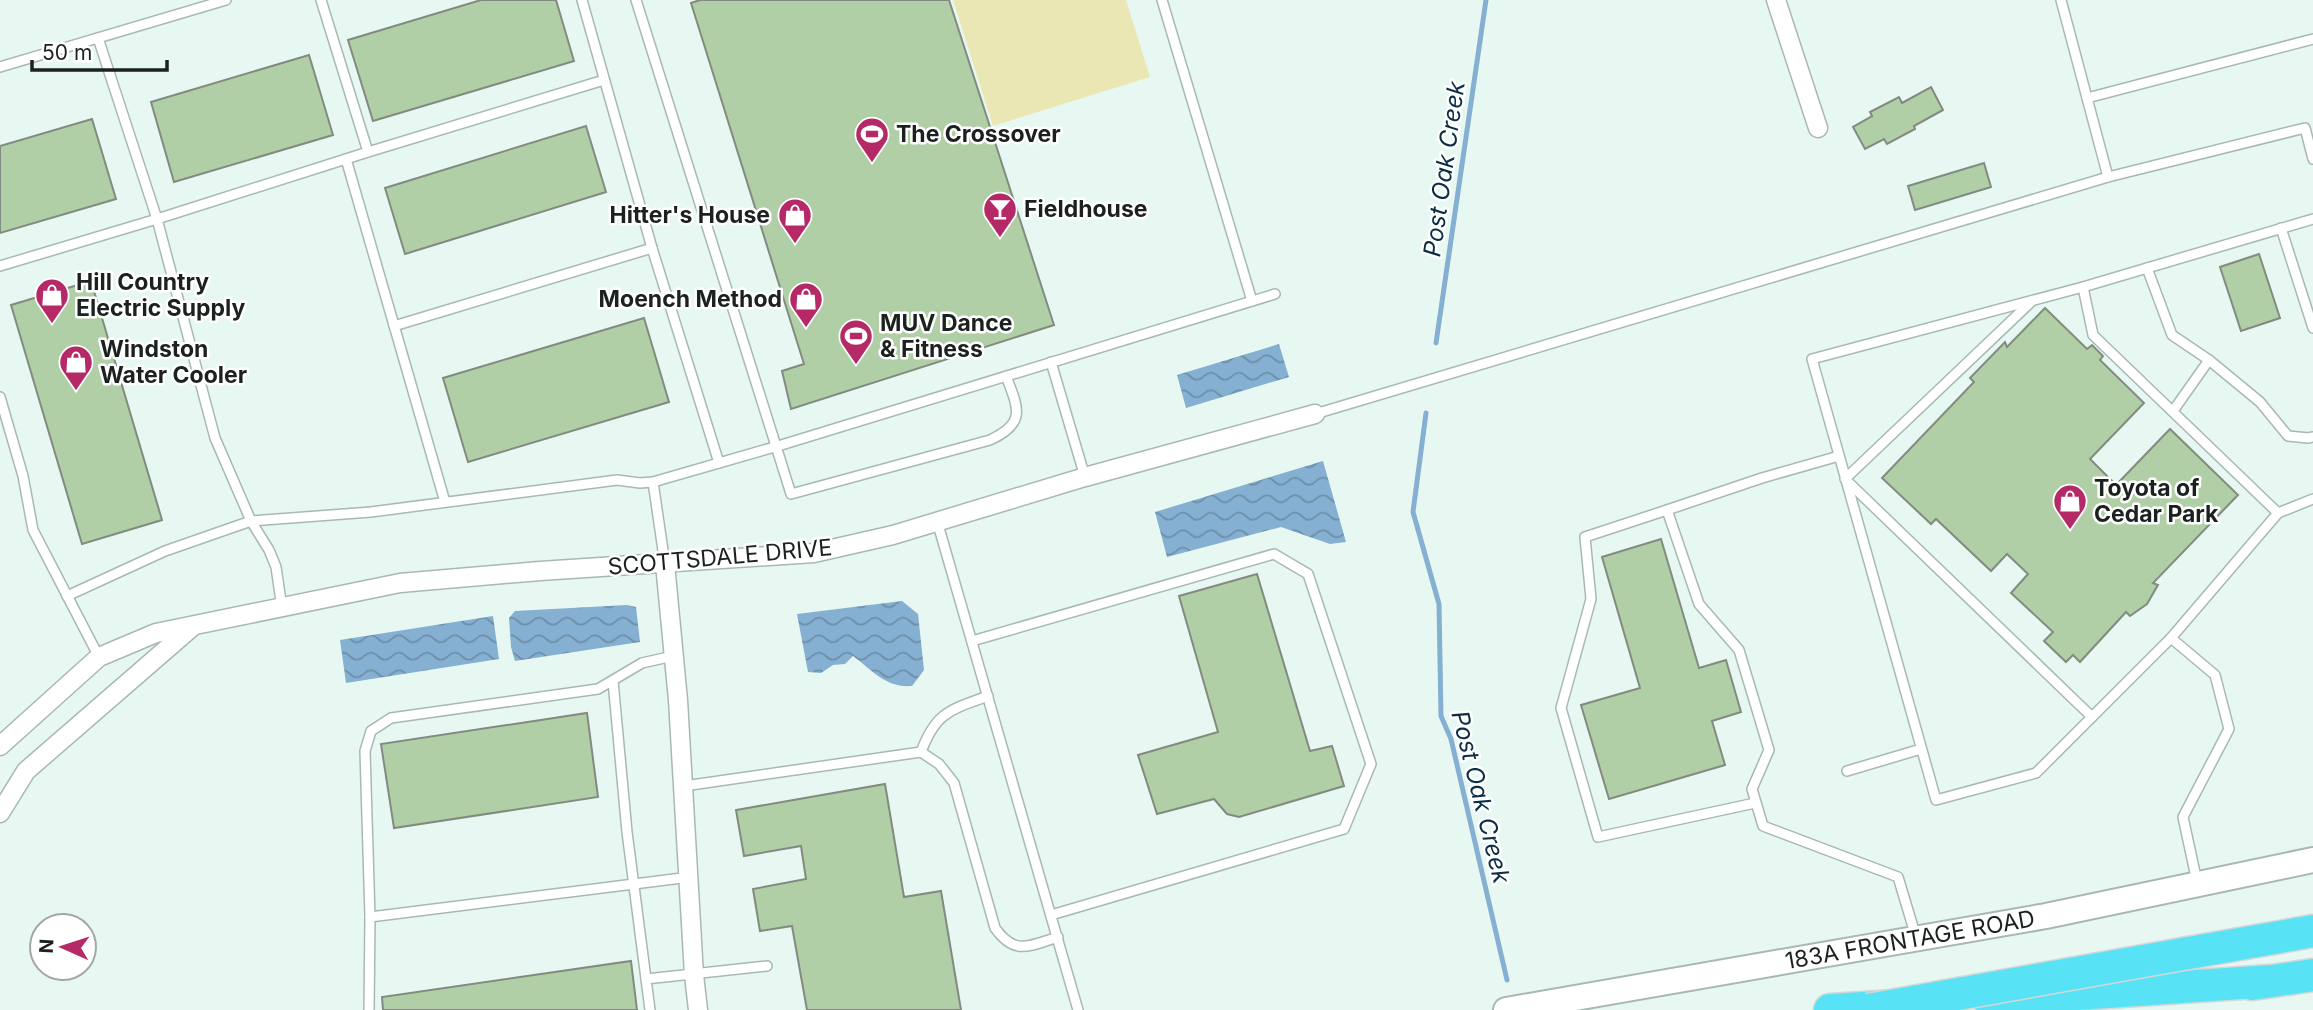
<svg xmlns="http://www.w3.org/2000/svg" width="2313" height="1010" font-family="Inter,sans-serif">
<defs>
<pattern id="water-waves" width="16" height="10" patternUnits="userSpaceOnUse" patternTransform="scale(1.75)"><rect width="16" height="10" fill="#86b0d1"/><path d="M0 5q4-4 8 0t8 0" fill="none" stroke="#6d8fa9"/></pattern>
</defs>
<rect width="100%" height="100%" fill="#e7f8f2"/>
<path fill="#ebe7b5" d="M953,0h173l24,77 -157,49z"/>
<g fill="url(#water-waves)">
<path d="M1279,344l10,33 -103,31 -9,-33z"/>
<path d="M1323,461l23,81 -16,2 -49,-17 -114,30 -12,-45z"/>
<path d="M902,601l16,13 6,56 -12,16c-26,2 -39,-15 -59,-30l-8,8 -12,1 -12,8 -13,-1 -11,-58z"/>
<path d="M627,605l9,2 4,35 -125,19 -4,-14 -2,-29 6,-7z"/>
<path d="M493,616l6,43 -153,24 -6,-43z"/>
</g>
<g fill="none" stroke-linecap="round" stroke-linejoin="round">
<g stroke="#86b0d1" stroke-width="5">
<path d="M1436,343l50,-343"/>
<path d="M1426,413l-13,99 26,92 2,112 10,23 56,241"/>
</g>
</g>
<g fill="#b0cfa6" stroke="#838b80" stroke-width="2">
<path d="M481,0h75l18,61 -201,60 -25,-81z"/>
<path d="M700,0h249l105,325 -263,84 -9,-38 22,-7 -113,-361z"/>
<path d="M309,55l24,80 -159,47 -23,-80z"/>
<path d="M1931,87l12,23 -29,16 1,3 -28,15 -3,-5 -19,10 -12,-22 19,-11 -2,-4 29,-15 3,6z"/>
<path d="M92,119l24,80 -116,34v-87z"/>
<path d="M586,126l20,66 -201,62 -20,-66z"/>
<path d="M1984,163l7,24 -76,23 -7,-24z"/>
<path d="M2259,254l21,64 -39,13 -21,-64z"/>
<path d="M91,281l71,239 -80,24 -71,-239z"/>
<path d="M2045,308l42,41 5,-4 11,11 -3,4 44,43 -54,56 26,26 54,-56 68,66 -85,88 5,2 -11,19 -17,12 -4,-4 -46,50 -7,-7 -7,7 -22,-21 9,-9 -42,-39 17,-19 -21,-20 -16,17 -55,-52 -5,5 -49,-46 92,-96 -4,-4 35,-36 2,5z"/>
<path d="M644,318l25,84 -201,60 -25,-84z"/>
<path d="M1661,539l38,129 27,-8 15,52 -29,9 13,44 -116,34 -28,-94 59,-17 -38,-131z"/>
<path d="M1257,574l53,177 22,-5 12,40 -105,31 -12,-3 -13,-15 -57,15 -19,-59 80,-23 -39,-136z"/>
<path d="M587,713l11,84 -204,31 -13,-84z"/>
<path d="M885,784l19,113 37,-6 20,119h-154l-15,-84 -32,5 -7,-42 53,-10 -5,-33 -57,10 -8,-46z"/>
<path d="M631,961l6,49h-254l-1,-13z"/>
</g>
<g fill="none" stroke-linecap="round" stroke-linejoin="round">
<g stroke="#a9b8b3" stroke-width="12">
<g id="lane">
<path d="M582,0l70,248"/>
<path d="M636,0l155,494 199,-54c37,-17 28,-32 16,-64"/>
<path d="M1162,0l90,301"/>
<path d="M2061,0l47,177"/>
<path d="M0,67l226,-67"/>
<path d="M2087,98l226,-59"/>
<path d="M368,152l236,-72"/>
<path d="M346,159l99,343"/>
<path d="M2281,228l32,100"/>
<path d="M0,266l157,-47 -59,-181"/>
<path d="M2147,268l25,67 37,25 51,42 28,34 20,2 5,-1"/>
<path d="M2083,287l-271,72 124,441 100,-27 135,-135"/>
<path d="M2031,302l-186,177 247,238"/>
<path d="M394,326l258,-78 67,215"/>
<path d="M1051,362l34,115"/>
<path d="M0,397l23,79 10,54 66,127"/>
<path d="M2173,411l36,-51"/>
<path d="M1315,414l793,-237 197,-49 8,31"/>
<path d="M1839,456l-77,22 -95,32 32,94 40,46 30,100 -17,39 11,37 135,51 18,60"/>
<path d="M653,482l12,82"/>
<path d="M1667,510l-82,27 6,62 -30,109 37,129 157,-34"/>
<path d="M2278,513l35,-14"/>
<path d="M937,521l141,489"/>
<path d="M67,596l98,-45 86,-30 120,-9 246,-32 23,3 13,-1 125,-36 497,-152"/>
<path d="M282,608l-6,-41 -7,-17 -18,-29 -36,-83 -58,-219 211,-67 -47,-152"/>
<path d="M972,641l302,-87 34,20 63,190 -27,65 -293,86"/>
<path d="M613,681l14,151 19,147"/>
<path d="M921,752l18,12 15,19 41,145c20,28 34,18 63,9"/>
<path d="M1847,771l74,-22"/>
<path d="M684,786l237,-34c15,-40 29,-42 67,-56"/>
<path d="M2197,882l-14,-65 46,-88 -14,-54 -44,-37 107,-125 -185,-178 -10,-48 230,-68"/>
<path d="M370,917l-5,-166 6,-20 20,-13 207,-29 44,-26 31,-7"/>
<path d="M369,1010l1,-93 320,-40"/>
<path d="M650,1010l-4,-31 121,-13"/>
</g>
</g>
<g stroke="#a9b8b3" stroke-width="21">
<g id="street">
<path d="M1776,0l42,128"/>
<path d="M665,564l13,136 16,275 4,35"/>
<path d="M0,746l99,-89 57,-24 244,-50 140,-12 274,-18 79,-18 192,-58 230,-63"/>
<path d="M0,813l26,-42 166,-144"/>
</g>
</g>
<g stroke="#a9b8b3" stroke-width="28">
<g id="secondary">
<path id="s1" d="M1506,1010l540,-94 267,-56"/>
</g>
</g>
<g stroke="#d6d7d7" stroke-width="35">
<g id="highway">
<path d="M2194,952l119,-21"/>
<path d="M2252,984l61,-9"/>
<path d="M1989,1000l282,-19"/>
<path d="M1830,1010l66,-4"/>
</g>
</g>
<use href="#lane" stroke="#fff" stroke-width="9"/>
<use href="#street" stroke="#fff" stroke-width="18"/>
<use href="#secondary" stroke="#fff" stroke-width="24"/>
<use href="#highway" stroke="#57e3f5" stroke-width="32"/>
<g stroke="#d6d7d7" stroke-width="35" stroke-linecap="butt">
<path id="highway-bridge" d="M1868,1010l326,-58"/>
</g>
<use href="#highway-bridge" stroke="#57e3f5" stroke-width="32"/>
</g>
<defs>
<g id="stadium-pin" transform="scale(1.75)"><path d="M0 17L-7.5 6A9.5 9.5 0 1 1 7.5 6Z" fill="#b42966" stroke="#fff"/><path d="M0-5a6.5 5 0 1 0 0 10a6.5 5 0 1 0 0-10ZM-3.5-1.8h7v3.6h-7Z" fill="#fff"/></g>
<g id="bar-pin" transform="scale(1.75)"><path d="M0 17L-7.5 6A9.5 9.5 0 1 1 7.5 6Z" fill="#b42966" stroke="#fff"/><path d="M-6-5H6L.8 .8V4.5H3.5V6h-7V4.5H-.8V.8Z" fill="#fff"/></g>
<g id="shop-pin" transform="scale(1.75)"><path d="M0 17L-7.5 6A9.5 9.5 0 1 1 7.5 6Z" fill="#b42966" stroke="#fff"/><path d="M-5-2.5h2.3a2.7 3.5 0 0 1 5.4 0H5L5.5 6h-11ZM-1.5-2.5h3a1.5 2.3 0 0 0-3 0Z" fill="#fff"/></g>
</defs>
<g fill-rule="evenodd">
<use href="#stadium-pin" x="872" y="134"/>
<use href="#bar-pin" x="1000" y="209"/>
<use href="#shop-pin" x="795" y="215"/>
<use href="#shop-pin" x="52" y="295"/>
<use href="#shop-pin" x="806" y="299"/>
<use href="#stadium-pin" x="856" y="336"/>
<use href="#shop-pin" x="76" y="362"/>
<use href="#shop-pin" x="2070" y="501"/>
</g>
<g text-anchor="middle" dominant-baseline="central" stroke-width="5" stroke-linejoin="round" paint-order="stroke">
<g font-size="23" font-weight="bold" fill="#1b211f" stroke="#fff" text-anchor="start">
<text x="896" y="134">The Crossover</text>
<text x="1024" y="209">Fieldhouse</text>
<text x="770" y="215" text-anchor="end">Hitter's House</text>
<text x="76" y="282">Hill Country<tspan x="76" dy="26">Electric Supply</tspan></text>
<text x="782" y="299" text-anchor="end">Moench Method</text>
<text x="880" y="323">MUV Dance<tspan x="880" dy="26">&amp; Fitness</tspan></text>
<text x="100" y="349">Windston<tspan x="100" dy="26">Water Cooler</tspan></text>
<text x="2094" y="488">Toyota of<tspan x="2094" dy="26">Cedar Park</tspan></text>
</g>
<g font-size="23" fill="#1b211f" stroke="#fff">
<text transform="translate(720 557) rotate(-5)">SCOTTSDALE DRIVE</text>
<text stroke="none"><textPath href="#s1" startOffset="410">183A FRONTAGE ROAD</textPath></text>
</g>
<g font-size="24" font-style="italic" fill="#0b2e45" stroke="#fff">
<text transform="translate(1444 169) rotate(-82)">Post Oak Creek</text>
<text transform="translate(1481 797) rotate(76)">Post Oak Creek</text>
</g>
</g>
<g transform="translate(63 947) rotate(273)"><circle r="33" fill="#ffffff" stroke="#a4a6a5" stroke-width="2"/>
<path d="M0-5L12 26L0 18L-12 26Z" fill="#b42966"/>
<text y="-10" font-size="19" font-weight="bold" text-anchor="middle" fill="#1b211f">N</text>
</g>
<path d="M32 60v10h135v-10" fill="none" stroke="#1b211f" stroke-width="3.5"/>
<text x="42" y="60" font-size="21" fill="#1b211f" stroke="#ffffff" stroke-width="5" paint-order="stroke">50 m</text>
</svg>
